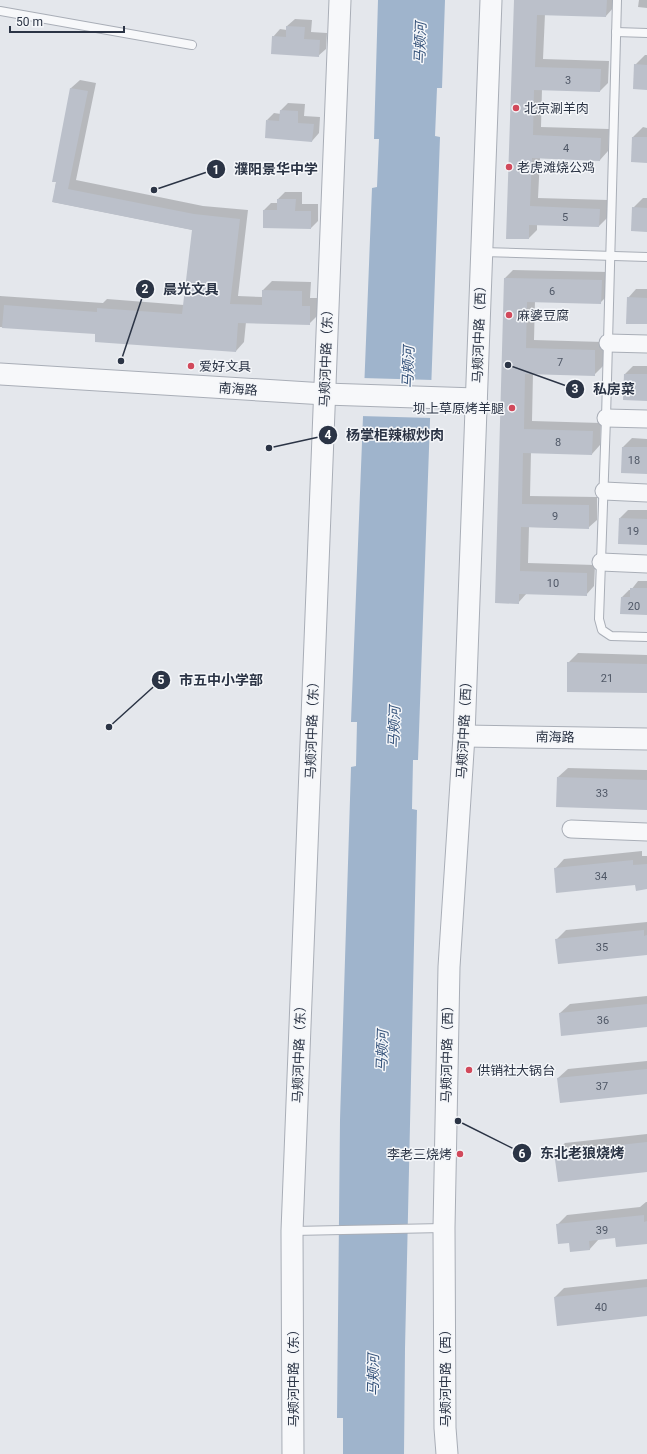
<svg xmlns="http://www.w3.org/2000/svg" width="647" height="1454" font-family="Roboto,'Noto Sans SC',sans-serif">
<rect width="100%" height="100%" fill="#e4e7ec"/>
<path fill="#9fb4cc" d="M378,0h67l-3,88h-5l-2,48 5,1 -22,623h-5l-1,49 5,1 -12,539 -1,105h-61v-36h-6l3,-298 11,-353 5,-1 1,-44h-6l21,-534 5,-1 2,-48h-5z"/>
<path fill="#e4e7ec" d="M362,378l71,2 -1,38 -72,-2z"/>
<g fill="#0003">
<path d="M515,0h99v7l-8,9 -61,-2 -2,45 66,2 -1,22 -8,8 -58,-2 -1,38 68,2 -1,22 -8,9 -60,-2 -2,40 70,2v17l-9,9 -62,-2v6l-8,8z"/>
<path d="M639,0h8v8l-9,-1z"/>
<path d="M295,19l17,1 -1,12 16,1 -1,16 -8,7 -45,-19 7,-8 7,1v-4z"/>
<path d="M645,55h2v34l-12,-24z"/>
<path d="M80,80l16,3 -20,97 127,26 45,4 -10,86 25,1v-7l9,-9 39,1 -1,16h8v17l-9,9 -63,-2 -2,20 -8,9 -140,-18 -96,-6v-31l103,7 4,-4 77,6 9,-75 -140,-28 18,-114z"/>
<path d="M288,103l17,1 -1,12 16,1 -1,16 -7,8 -45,-21 7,-7 7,1v-4z"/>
<path d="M643,127l4,1v34l-15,-1 1,-24z"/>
<path d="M285,192h17v12h16v17l-7,7 -47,-18 7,-7h7v-4z"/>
<path d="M643,198h4v33l-14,-23z"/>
<path d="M513,270l96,2v22l-9,9 -65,-2 -1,39 69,2v24l-9,9 -61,-2 -1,48 69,2 -1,22 -8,9 -61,-2 -1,44 67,1v23l-9,8 -59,-1 -1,36 67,2 -1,21 -8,9 -59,-2 -9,10 -13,-325z"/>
<path d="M636,289h11v34l-19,-25z"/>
<path d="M633,366h14v34l-22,-26z"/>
<path d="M632,438l15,1v34l-24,-26z"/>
<path d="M628,510h19v34l-27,-26z"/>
<path d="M638,581h9v33l-26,-1 1,-16 7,-7h2z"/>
<path d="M578,653l69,2v37l-79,-29z"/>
<path d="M568,768l79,2v39l-89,-32z"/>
<path d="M642,851v5h5v32l-11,-4 -81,-15 9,-10z"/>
<path d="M647,922v32l-91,-14 10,-10z"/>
<path d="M647,996v30l-87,-13 10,-9z"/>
<path d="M647,1061v32l-89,-15 10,-9z"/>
<path d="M647,1134v37l-92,-19 10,-9z"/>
<path d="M646,1202h1v41l-31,-6 -17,2 -10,11 -20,-8 -12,-17 10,-10 73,-8z"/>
<path d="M647,1279v36l-92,-18 9,-9z"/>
</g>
<g fill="#bbc0ca">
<path d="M514,0h93l-1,17 -69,-2 -2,52 66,2 -1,23 -66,-2 -1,45 68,3 -1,23 -68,-3 -2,48 70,3 -1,18 -70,-2v14h-23z"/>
<path d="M286,26l19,1 -1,12 16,1 -1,17 -48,-3 1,-18 14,1z"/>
<path d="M634,64l13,1v25l-14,-1z"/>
<path d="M70,88l18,3 -20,98 126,25 46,5 -10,85 32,1v-15l40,1v15h8v19l-72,-2 -2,29 -141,-10v-8l-93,-6 2,-23 93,7v-4l85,6 10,-84 -140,-28 4,-20h-4z"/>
<path d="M280,110l18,1v12l16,1 -2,18 -47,-4 1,-18 13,1z"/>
<path d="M632,137h15v26l-16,-1z"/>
<path d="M277,199h19l-1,12h16v18l-48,-1v-18h14z"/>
<path d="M632,207l15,1v24l-16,-1z"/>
<path d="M504,278l98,2 -1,24 -74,-2 -1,46 69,2v26l-70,-2 -1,55 69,2 -1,24 -69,-2 -1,51 67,1v24l-68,-2 -1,44 67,2v23l-68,-2v10l-24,-1z"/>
<path d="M627,297l20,1v26h-21z"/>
<path d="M624,374h23v27l-24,-1z"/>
<path d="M622,447h25v27l-26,-1z"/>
<path d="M619,518l28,1v26l-29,-1z"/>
<path d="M630,588h17v27l-27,-1 1,-17h9z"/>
<path d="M567,662l80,2v29l-80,-1z"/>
<path d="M557,777l90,3v30l-91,-3z"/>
<path d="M633,860v5l14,-1v25l-11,2 -1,-6 -79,8 -2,-25z"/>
<path d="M644,930v6l3,-1v20l-89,9 -3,-25z"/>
<path d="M647,1004v23l-86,9 -2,-23z"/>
<path d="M647,1069v25l-87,9 -3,-25z"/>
<path d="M647,1142v30l-89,10 -4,-30z"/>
<path d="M644,1215v7l3,-1v23l-31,3 -1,-9 -26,3 1,9 -20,2 -1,-9 -11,1 -2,-20z"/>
<path d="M647,1287v29l-90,10 -3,-29z"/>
</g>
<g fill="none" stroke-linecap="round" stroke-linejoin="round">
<g stroke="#a9aeb7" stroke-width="10">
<g id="service">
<path d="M617,0l-11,418 -7,201 3,11 9,6 36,1"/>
<path d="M0,11l192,34"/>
<path d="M616,32l31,1"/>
<path d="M482,252l165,5"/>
<path d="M293,1231l150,-3"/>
</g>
</g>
<g stroke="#a9aeb7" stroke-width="19">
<g id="minor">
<path d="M608,343l39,1"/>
<path d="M606,418l41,1"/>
<path d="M604,491l43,2"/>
<path d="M601,562l46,2"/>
<path d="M571,829l76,3"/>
</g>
</g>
<g stroke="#a9aeb7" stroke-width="23">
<g id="tertiary">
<path d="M0,374l325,20 151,5"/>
<path d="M464,736l183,3"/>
<path d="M293,1454l-1,-223 48,-1231"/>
<path d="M447,1454l-2,-26 -1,-200 5,-261 15,-231 27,-736"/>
</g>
</g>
<use href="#service" stroke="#f7f8fa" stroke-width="8"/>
<use href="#minor" stroke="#f7f8fa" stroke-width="17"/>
<use href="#tertiary" stroke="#f7f8fa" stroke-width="21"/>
</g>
<g fill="#d1495b" stroke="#f4f6f9" stroke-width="1.5">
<circle cx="516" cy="108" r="4"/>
<circle cx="509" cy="167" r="4"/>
<circle cx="509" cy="315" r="4"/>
<circle cx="191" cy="366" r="4"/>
<circle cx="512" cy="408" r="4"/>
<circle cx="469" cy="1070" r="4"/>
<circle cx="460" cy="1154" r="4"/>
</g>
<g text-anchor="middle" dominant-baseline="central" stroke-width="3" stroke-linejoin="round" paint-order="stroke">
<g font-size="11" fill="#4f5766">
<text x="568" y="80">3</text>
<text x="566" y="148">4</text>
<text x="565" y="217">5</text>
<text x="552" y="291">6</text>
<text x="560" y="362">7</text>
<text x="558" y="442">8</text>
<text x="634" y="460">18</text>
<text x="555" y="516">9</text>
<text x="633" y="531">19</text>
<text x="553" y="583">10</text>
<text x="634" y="606">20</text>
<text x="607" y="678">21</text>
<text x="602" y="793">33</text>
<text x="601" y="876">34</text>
<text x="602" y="947">35</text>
<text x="603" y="1020">36</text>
<text x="602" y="1086">37</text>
<text x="602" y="1230">39</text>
<text x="601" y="1307">40</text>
</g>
<g font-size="13" fill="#2b3445" stroke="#f4f6f9" text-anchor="start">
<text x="524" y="108">北京涮羊肉</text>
<text x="517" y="167">老虎滩烧公鸡</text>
<text x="517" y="315">麻婆豆腐</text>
<text x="199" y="366">爱好文具</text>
<text x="504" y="408" text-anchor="end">坝上草原烤羊腿</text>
<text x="477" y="1070">供销社大锅台</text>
<text x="452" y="1154" text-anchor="end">李老三烧烤</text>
</g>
<g font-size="13" fill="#2b3445" stroke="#f4f6f9">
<text transform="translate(479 331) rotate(-88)">马颊河中路（西）</text>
<text transform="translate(326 355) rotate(-88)">马颊河中路（东）</text>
<text transform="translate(238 389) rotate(4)">南海路</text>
<text transform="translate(312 727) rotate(-88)">马颊河中路（东）</text>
<text transform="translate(464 727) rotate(-87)">马颊河中路（西）</text>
<text transform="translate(555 737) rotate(1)">南海路</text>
<text transform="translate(299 1051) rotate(-88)">马颊河中路（东）</text>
<text transform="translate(447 1051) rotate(-89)">马颊河中路（西）</text>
<text transform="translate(293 1375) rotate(-90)">马颊河中路（东）</text>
<text transform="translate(445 1375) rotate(-90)">马颊河中路（西）</text>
</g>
<g font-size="14" font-style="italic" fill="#34527a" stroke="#f4f6f9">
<text transform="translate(420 43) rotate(-88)">马颊河</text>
<text transform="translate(408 367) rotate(-88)">马颊河</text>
<text transform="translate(394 727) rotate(-88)">马颊河</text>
<text transform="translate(382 1051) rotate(-88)">马颊河</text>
<text transform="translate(373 1375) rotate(-89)">马颊河</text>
</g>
</g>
<path fill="none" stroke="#2b3445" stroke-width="1.5" d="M154 190L216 169M121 361L145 289M508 365L575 389M269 448L328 435M109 727L161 680M458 1121L522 1153"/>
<g fill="#2b3445" stroke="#f4f6f9" stroke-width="1.5">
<circle cx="154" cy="190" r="4"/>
<circle cx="121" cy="361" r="4"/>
<circle cx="508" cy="365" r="4"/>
<circle cx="269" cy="448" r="4"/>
<circle cx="109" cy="727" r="4"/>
<circle cx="458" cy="1121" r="4"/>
<circle cx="216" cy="169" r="10"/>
<circle cx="145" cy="289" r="10"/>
<circle cx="575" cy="389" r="10"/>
<circle cx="328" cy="435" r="10"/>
<circle cx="161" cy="680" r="10"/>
<circle cx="522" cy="1153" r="10"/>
</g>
<g font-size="12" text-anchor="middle" font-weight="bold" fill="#fff">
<text x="216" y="174">1</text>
<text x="145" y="293">2</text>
<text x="575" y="393">3</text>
<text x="328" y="439">4</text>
<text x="161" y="684">5</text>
<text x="522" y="1158">6</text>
</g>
<g font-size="14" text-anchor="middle" font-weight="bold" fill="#2b3445" stroke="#f4f6f9" stroke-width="3" stroke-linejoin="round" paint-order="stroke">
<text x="276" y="174">濮阳景华中学</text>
<text x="191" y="294">晨光文具</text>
<text x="614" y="394">私房菜</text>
<text x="395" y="440">杨掌柜辣椒炒肉</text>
<text x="221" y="685">市五中小学部</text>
<text x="582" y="1158">东北老狼烧烤</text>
</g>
<path d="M10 26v6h114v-6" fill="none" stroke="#2b3445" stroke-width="2"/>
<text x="16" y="26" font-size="12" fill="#2b3445" stroke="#f4f6f9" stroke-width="3" paint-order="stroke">50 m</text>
</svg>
